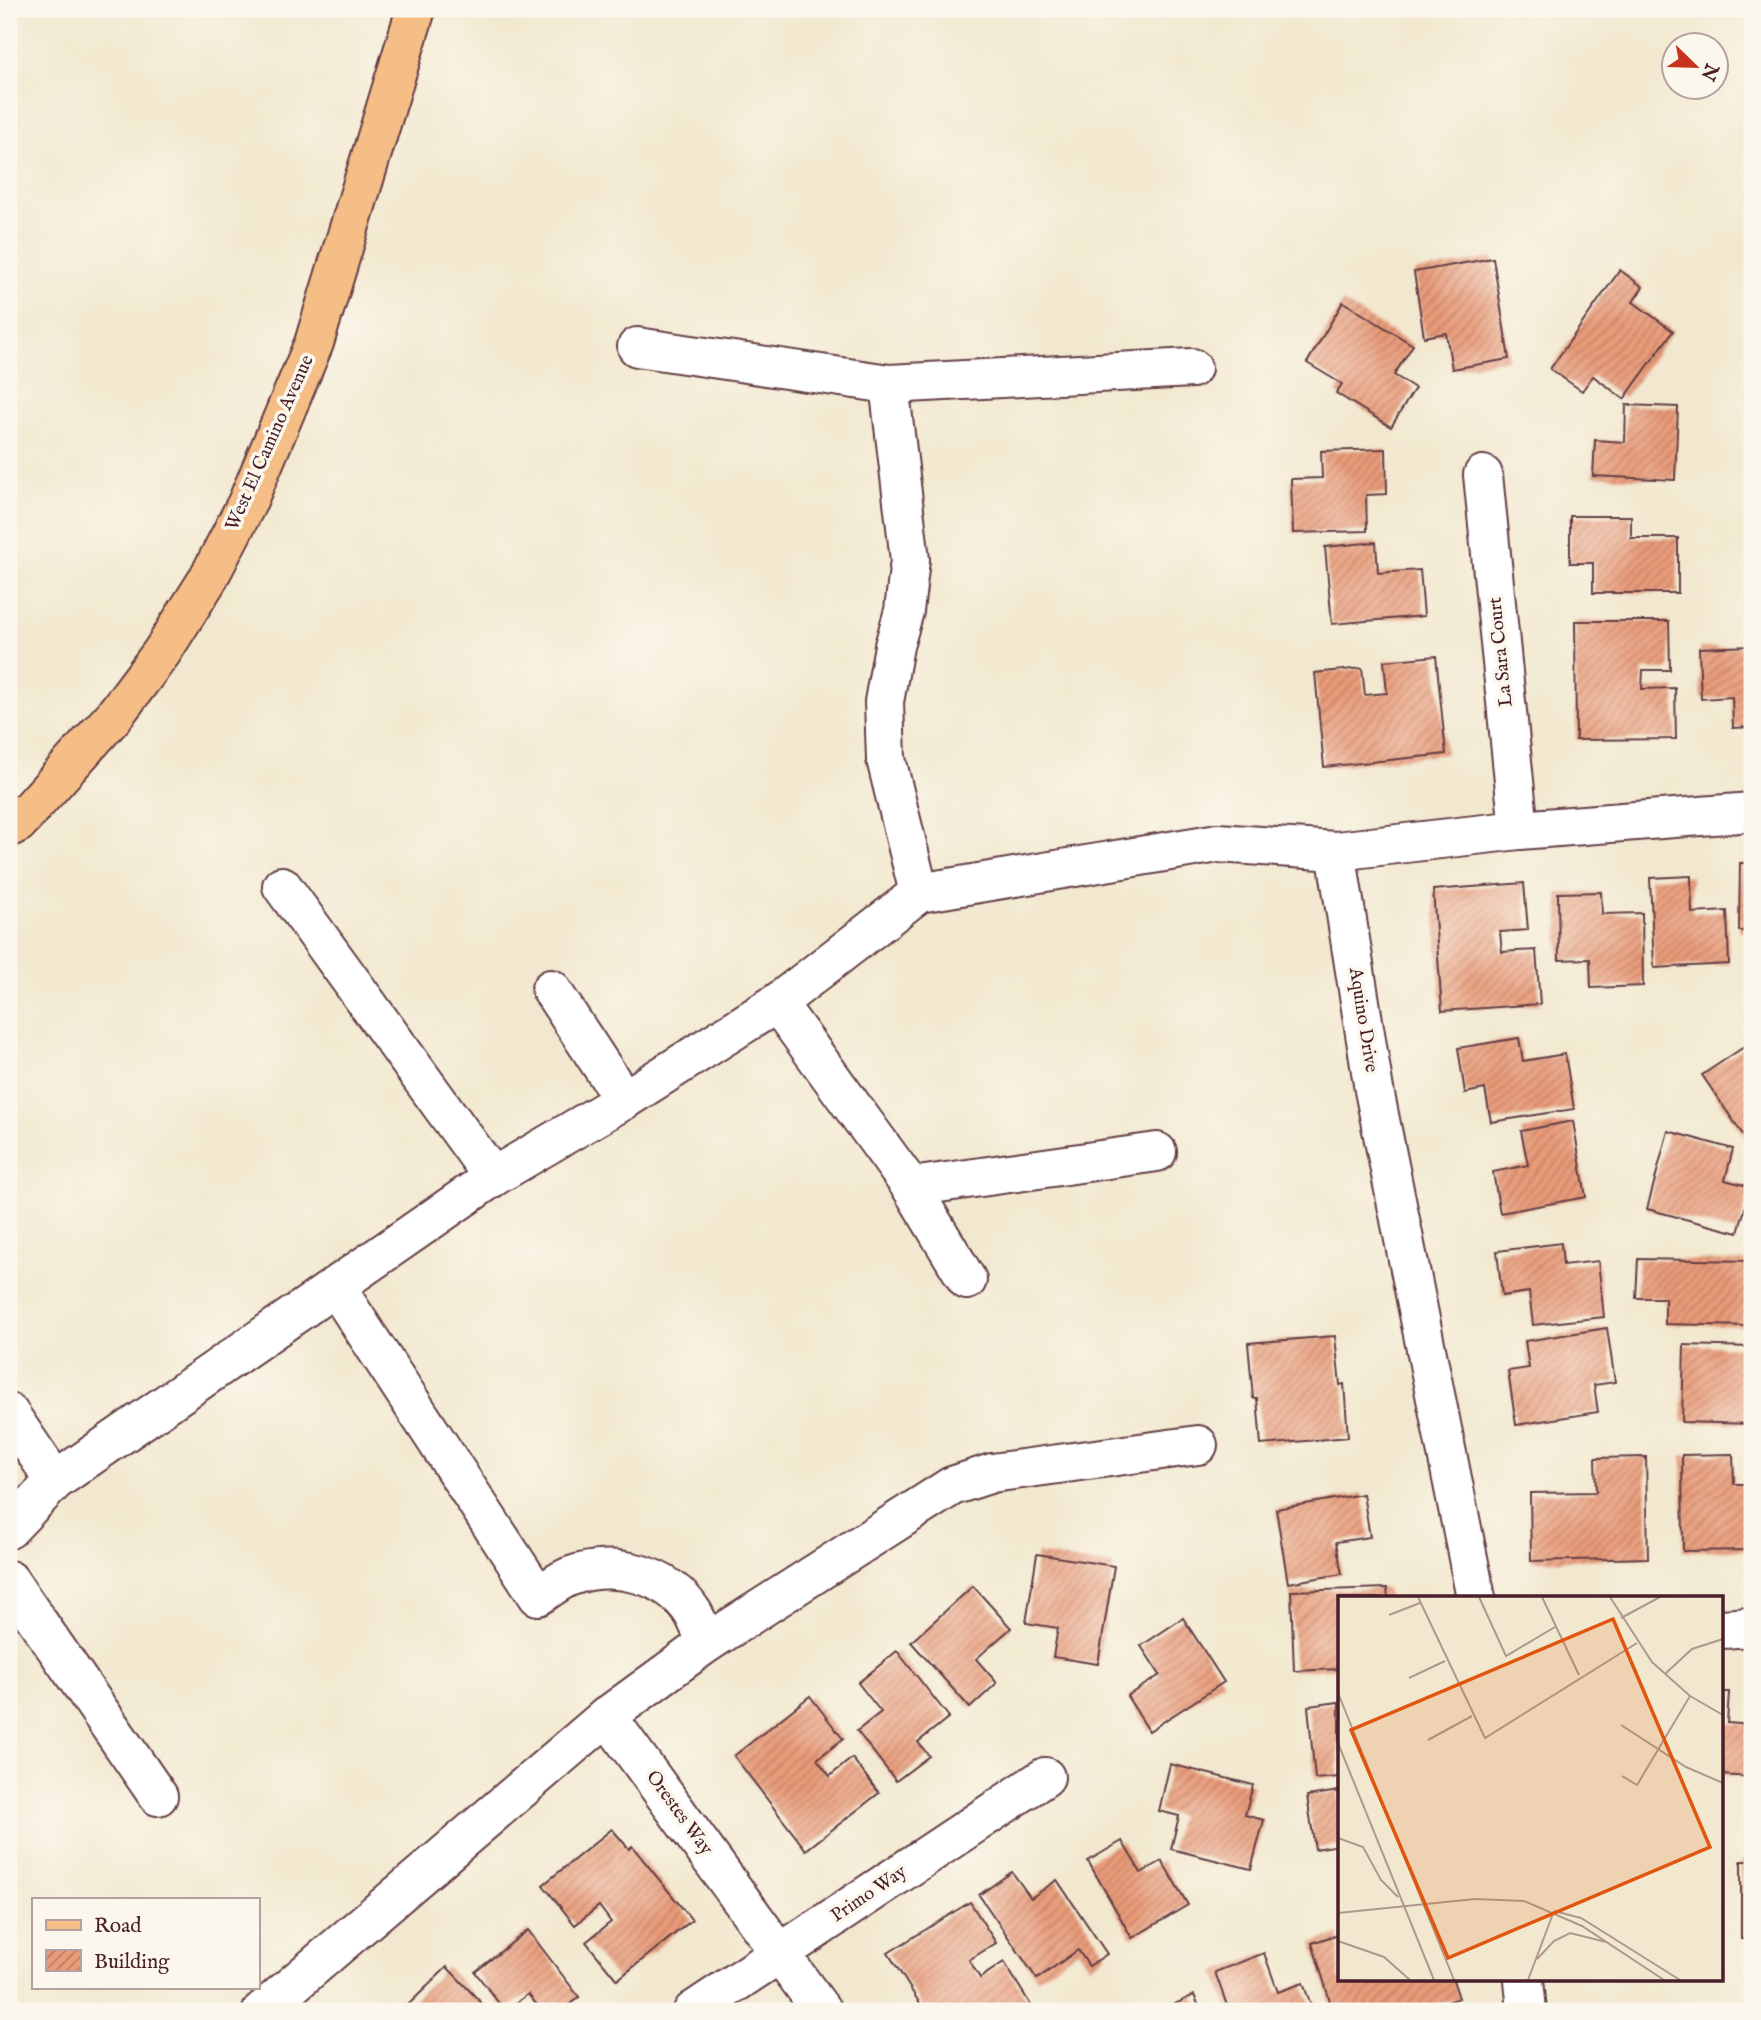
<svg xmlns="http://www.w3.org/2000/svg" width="1761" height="2020" font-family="'IM FELL English',serif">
<defs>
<pattern id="building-hatch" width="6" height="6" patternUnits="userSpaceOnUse" patternTransform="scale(1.75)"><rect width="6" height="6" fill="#e99b79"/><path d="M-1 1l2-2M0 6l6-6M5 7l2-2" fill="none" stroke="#bf7e63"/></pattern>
</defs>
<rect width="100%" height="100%" fill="#fbf7ec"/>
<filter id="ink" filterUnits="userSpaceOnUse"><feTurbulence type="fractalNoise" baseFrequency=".0143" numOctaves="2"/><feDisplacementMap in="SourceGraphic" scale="14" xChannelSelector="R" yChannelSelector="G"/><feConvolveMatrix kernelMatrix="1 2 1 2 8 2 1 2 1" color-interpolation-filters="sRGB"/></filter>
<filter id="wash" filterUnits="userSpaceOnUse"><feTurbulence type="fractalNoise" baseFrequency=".00686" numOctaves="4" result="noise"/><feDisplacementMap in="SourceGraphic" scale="28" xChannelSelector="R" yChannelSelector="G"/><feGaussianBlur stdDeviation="1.57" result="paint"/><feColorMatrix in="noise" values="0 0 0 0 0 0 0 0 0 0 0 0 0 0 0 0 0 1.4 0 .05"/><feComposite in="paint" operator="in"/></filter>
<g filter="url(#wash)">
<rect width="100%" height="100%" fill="#f2e8cf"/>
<g id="blocks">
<g fill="url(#building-hatch)">
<path d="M1493,258l16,101 -57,10 -6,-36 -22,4 -10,-65z"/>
<path d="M1620,270l23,17 -10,15 40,29 -49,68 -31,-23 -11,15 -32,-22z"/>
<path d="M1343,302l70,43 -19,30 21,13 -24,39 -55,-34 6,-9 -35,-21z"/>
<path d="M1626,405l52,2 -3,73 -82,-4 2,-36 30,2z"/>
<path d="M1386,449l1,45 -21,1 1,36 -74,2 -2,-54 31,-1 -1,-27z"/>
<path d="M1570,516h61v22h47v55h-85v-30h-23z"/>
<path d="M1376,542l2,31 42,-3 4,46 -92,8 -7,-77z"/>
<path d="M1575,621h94l1,49h-27l-1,19 33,-1 1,51 -100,1z"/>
<path d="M1752,646v81l-19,1 -1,-31 -31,2 -2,-51z"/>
<path d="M1436,656l10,98 -122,13 -9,-94 47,-5 3,27 22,-2 -3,-32z"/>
<path d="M1740,863h12v68h-13z"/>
<path d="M1691,876l1,37 35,-2 2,53 -75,4 -4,-90z"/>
<path d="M1524,883l4,47 -28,2 2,20 34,-2 4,54 -98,7 -9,-121z"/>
<path d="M1601,892l1,22 40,-1 1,73 -52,2 -1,-29 -31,1 -1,-67z"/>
<path d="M1519,1038l4,23 42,-7 9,55 -83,13 -6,-33 -20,4 -7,-45z"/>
<path d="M1750,1043l2,4v96l-2,2 -48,-70z"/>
<path d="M1573,1121l13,76 -86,16 -7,-41 35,-7 -7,-34z"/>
<path d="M1668,1131l65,18 -8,31 26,7 -13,46 -91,-24z"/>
<path d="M1561,1243l2,22 35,-4 6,56 -71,8 -4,-33 -27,4 -5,-45z"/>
<path d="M1638,1259l112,2 -2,65 -83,-2v-26h-29z"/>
<path d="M1607,1328l8,54 -21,3 4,27 -82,13 -8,-54 21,-3 -4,-27z"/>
<path d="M1335,1336l5,49 4,-1 4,53 -87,8 -4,-47h-4l-5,-55z"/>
<path d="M1684,1345l68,2v77l-70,-2z"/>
<path d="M1733,1454l1,30h18v66l-69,1 -1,-96z"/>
<path d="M1646,1457l2,101 -117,3 -1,-68 66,-1 -1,-34z"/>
<path d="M1363,1494l7,43 -34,5 6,32 -54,9 -12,-74z"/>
<path d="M1037,1554l77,12 -16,98 -45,-7 5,-29 -32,-5z"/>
<path d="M973,1586l38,42 -35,31 21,24 -27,25 -59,-66z"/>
<path d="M1387,1588l1,10h-49v71l-45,2 -3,-80z"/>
<path d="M1183,1618l41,64 -75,49 -22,-35 33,-21 -19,-29z"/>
<path d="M897,1651l52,66 -31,25 11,14 -33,25 -39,-50 24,-19 -23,-29z"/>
<path d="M1721,1692h8l-2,31 25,2v52l-31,-2z"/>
<path d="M810,1696l33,43 -26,20 13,17 22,-18 27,35 -73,57 -72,-94z"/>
<path d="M1339,1702v75l-24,2 -7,-73z"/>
<path d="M1170,1764l83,21 -8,30 19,5 -13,49 -80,-20 8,-33 -20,-5z"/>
<path d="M1339,1791v54l-24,4 -8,-53z"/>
<path d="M612,1829l17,20 3,-3 60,74 -75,60 -31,-38 25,-20 -12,-16 -24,19 -32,-40z"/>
<path d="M1749,1835h3v104h-11v-78h8z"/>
<path d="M1122,1841l19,32 21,-12 26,44 -56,33 -44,-77z"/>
<path d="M1012,1872l19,26 26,-18 50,74 -18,12 -11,-16 -41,29 -58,-84z"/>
<path d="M970,1902l26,41 -27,17 11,18 24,-16 28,45 -6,4h-96l-4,-6 -4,2 -34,-54z"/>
<path d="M528,1930l51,67 -18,14h-19l-14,-17 -23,17 -30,-39z"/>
<path d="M1339,1934v46h114l6,18 -43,13h-83l-21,-68z"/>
<path d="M1264,1953l14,39 25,-9 10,28h-84l-14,-39z"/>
<path d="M447,1967l42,44h-74l-7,-6z"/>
<path d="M1194,1995l7,16h-41z"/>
</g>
</g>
</g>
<g filter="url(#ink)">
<use href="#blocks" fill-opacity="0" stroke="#633d44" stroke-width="2"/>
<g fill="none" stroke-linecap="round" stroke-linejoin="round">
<g stroke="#633d44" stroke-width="42">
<g id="minor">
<path d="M637,347l252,37 303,-16"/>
<path d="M889,384l21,176 -6,51 -10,35 -10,56 2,57 33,134"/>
<path d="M1483,475l36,355"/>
<path d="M282,886l211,291"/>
<path d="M551,989l73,111"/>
<path d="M777,1003l134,184 56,93"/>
<path d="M911,1187l246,-35"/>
<path d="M335,1286l203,310c10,-6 21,-16 33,-20 42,-15 97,-3 122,37 5,9 9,20 14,30"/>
<path d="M9,1413l46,68"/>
<path d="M9,1529l46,-48 438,-304 131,-77 153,-97 142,-110 299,-50 118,8"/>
<path d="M9,1580l149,216"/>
<path d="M1476,1598l-102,-508 -38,-239 183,-21 233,-18"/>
<path d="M1721,1629l31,-2"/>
<path d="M607,1716l215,295"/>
<path d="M1524,1980l3,31"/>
<path d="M262,2011l345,-295 100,-73 245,-157 40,-13 206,-28"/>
<path d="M693,2011l352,-234"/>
</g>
</g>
<g stroke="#633d44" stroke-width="42">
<path id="major" d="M9,828l9,-5 95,-106 49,-65 46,-73 39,-76 67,-160 102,-334"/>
</g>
<g stroke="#633d44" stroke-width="42">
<path id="highway" d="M9,814l9,9"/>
</g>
<use href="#minor" stroke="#fff" stroke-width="38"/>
<use href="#major" stroke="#f6be87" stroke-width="38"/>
<use href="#highway" stroke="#f6be87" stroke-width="38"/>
</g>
</g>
<g text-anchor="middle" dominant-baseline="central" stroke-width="7" stroke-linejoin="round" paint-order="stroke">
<g font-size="19" fill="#4a1f2b" stroke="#fbf7ec">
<text transform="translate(270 443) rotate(-66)">West El Camino Avenue</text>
<text transform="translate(1501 652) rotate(-96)">La Sara Court</text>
<text transform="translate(1363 1020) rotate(81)">Aquino Drive</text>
<text transform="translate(679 1813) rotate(54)">Orestes Way</text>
<text transform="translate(869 1894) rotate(-34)">Primo Way</text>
</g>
</g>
<g transform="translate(1338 1596)">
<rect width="385" height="385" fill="#f2e8cf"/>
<path fill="none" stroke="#af988d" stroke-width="2" d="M80,1l67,141 152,-95M141,1l27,59 49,-29M204,1l37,78M272,1l42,65 38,34 33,19M51,19l31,-12M283,22l39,-21M327,78l27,-25 31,-10M71,82l36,-17M0,97l116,287M283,129l65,42 37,16M90,144l44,-24M0,147l96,237M284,180l15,9 53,-89M0,242l25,9 18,33 17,17M216,315l27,7 99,62M0,317l137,-14 49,2 58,25 82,54M0,345l46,16 26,23M199,363l17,-18 16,-8 36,9M190,384l26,-69"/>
<path fill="#e0560e" fill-opacity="0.15" stroke="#e0560e" stroke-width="3.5" d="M275,23l97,228 -262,111 -97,-228z"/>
<rect width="385" height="385" fill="none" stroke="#4a1f2b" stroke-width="3.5"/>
</g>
<rect width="1761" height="2020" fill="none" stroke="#fbf7ec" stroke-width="35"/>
<rect x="32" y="1898" width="228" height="91" fill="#fbf7ec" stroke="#b4a19f" stroke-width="2"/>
<rect x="46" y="1920" width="35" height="10" fill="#f6be87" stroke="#b4a19f" stroke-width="2"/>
<text x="94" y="1932" font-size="21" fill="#4a1f2b">Road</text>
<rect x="46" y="1950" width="35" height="21" fill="url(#building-hatch)" stroke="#b4a19f" stroke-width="2"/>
<text x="94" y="1968" font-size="21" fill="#4a1f2b">Building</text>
<g transform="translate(1695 66) rotate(113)"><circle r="33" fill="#fbf7ec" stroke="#b4a19f" stroke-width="2"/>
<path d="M0-5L12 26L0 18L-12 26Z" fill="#c8321e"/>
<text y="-10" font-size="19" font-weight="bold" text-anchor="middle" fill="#4a1f2b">N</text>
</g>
</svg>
